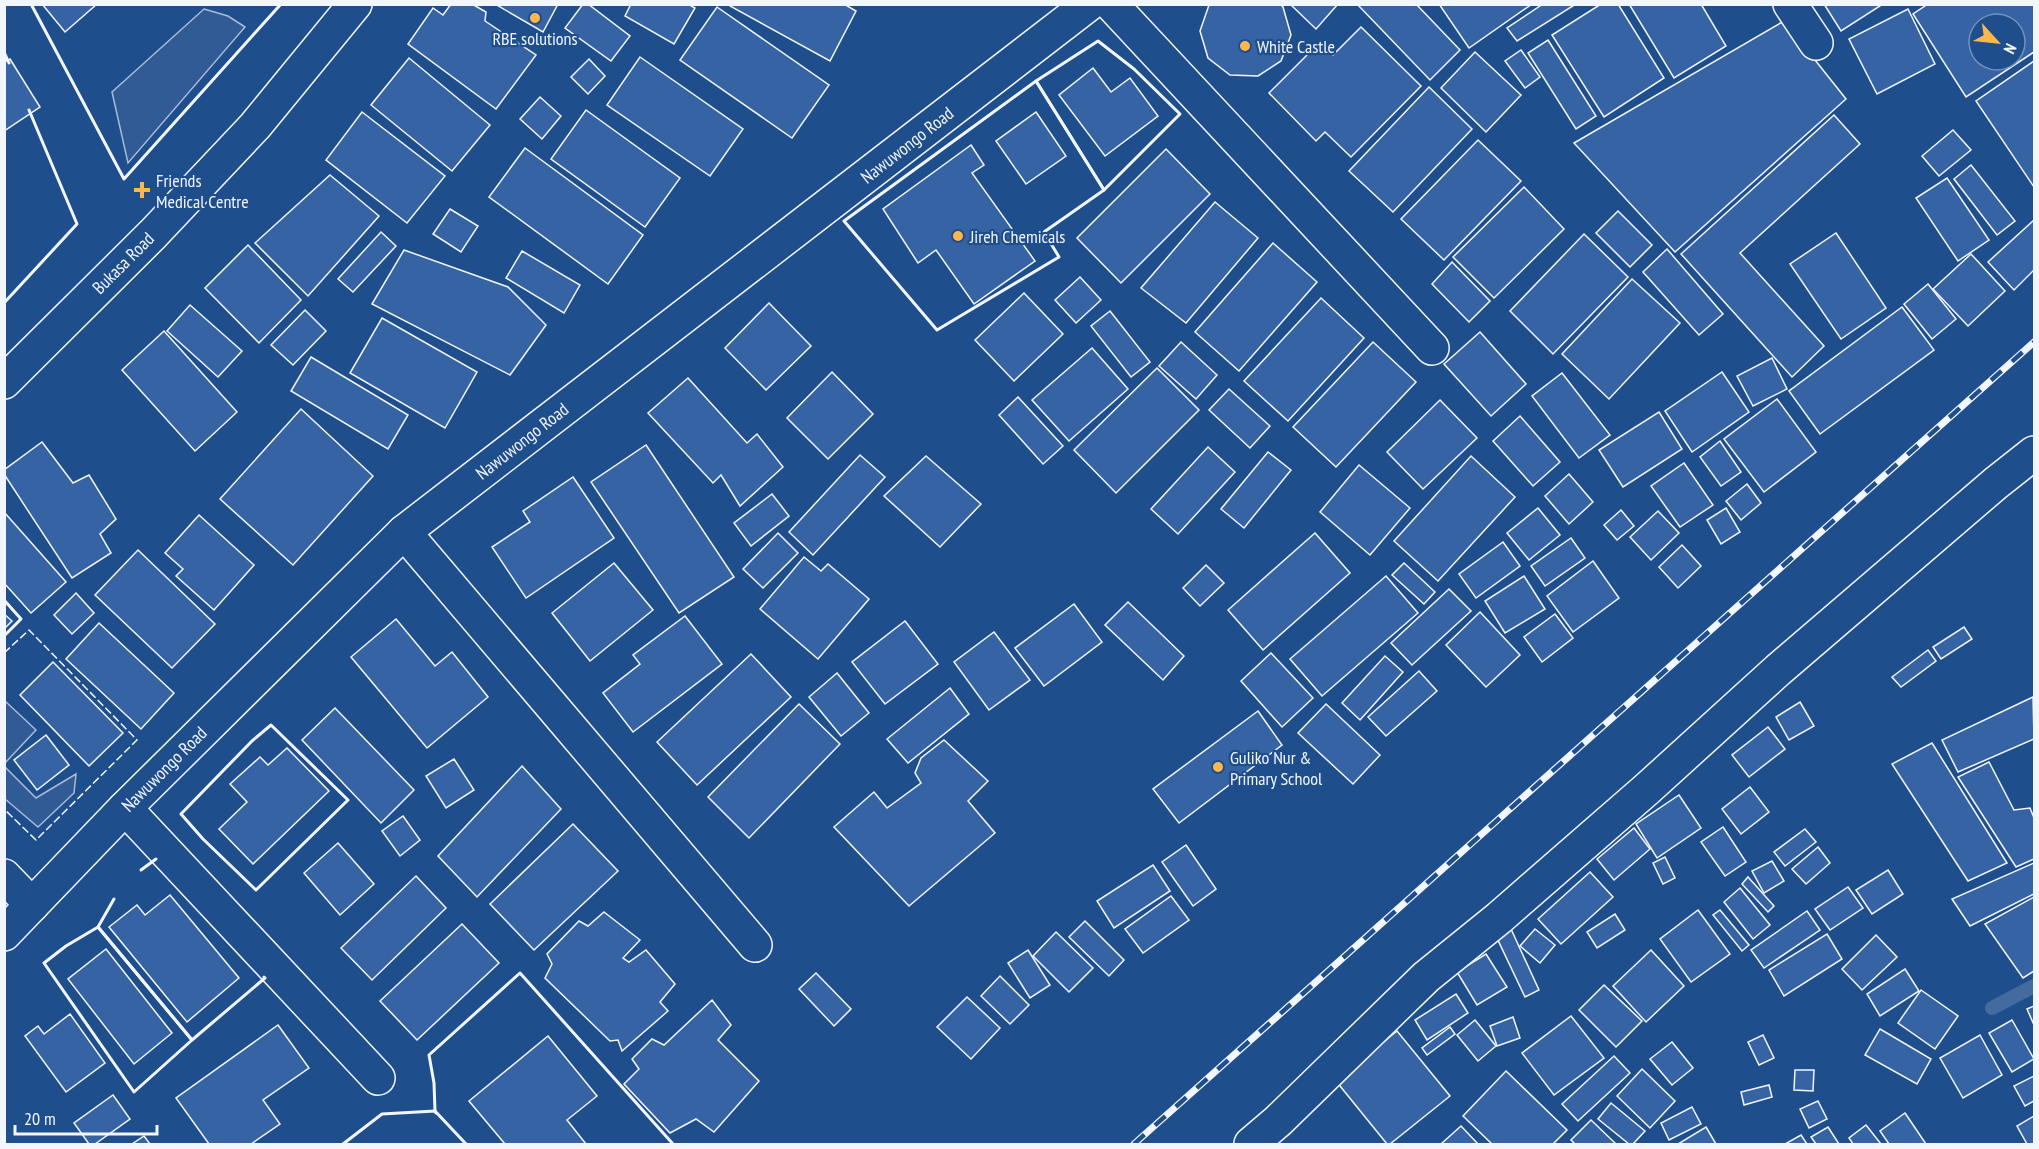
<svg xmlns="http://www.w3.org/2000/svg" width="2039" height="1149" font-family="'PT Sans Narrow',sans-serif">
<rect width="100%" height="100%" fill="#1f4e8c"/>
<g fill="#305b95" stroke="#a8bbd7" stroke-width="1.5">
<path d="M204,9l24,7 17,11 -117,136 -16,-71z"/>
<path d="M5,701l31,29 -31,33z"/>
<path d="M4,766l32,32 40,-24 -2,19 -36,34 -33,-28z"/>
</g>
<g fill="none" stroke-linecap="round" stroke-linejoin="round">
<path stroke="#446ba0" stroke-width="14" d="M1992,1008l42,-22"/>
</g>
<g fill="#3563a3" stroke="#f2f6ff" stroke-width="1.5" fill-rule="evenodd">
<path d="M42,4h55l-32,28z"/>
<path d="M451,4h21l14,8 -1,9 51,34 -40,54 -88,-65 25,-36 10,7z"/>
<path d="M495,4h63l-15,28z"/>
<path d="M583,4h5l42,32 -19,25 -46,-33z"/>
<path d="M631,4h57l7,4 -21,36 -49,-28z"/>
<path d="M731,4h113l12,7 -26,50 -100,-55z"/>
<path d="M1280,4l3,3 8,28 -10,26 -23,15 -28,-1 -22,-17 -8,-27 9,-26z"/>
<path d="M1290,4h48l-22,25z"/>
<path d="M1357,4h59l44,46 -30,30z"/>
<path d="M1439,4h93l-63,44z"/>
<path d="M1543,4h33l-59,37 -10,-13z"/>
<path d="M1601,4h17l46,74 -60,39 -52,-82z"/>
<path d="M1629,4h72l25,42 -52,32z"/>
<path d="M1824,4h59l-42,27z"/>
<path d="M1928,4h106v48l-68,45 -53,-83zM1979,24h36v36h-36z"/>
<path d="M717,7l112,78 -37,53 -112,-78z"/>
<path d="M1908,9l27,55 -58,30 -28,-55z"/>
<path d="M1784,21l62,78 -171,153 -101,-109z"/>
<path d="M1361,27l60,59 -70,71 -26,-25 -9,9 -47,-48 51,-51 13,13z"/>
<path d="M1548,40l48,76 -20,13 -48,-76z"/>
<path d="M1521,50l19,27 -15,11 -20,-27z"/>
<path d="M1475,52l46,43 -35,37 -45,-44z"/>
<path d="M640,57l103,72 -33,47 -103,-71z"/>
<path d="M409,58l81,67 -38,46 -81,-66z"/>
<path d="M10,59l30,48 -36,24v-69z"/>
<path d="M589,59l16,17 -17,18 -17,-17z"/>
<path d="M2034,61v126l-58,-86z"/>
<path d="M1093,68l18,24 19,-14 28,38 -53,40 -46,-61z"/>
<path d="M1429,87l43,42 -79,83 -44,-41z"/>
<path d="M540,97l21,19 -19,23 -22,-20z"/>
<path d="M586,110l94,68 -35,49 -94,-68z"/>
<path d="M362,112l83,64 -38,47 -81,-63z"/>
<path d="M1036,112l30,44 -40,28 -30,-43z"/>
<path d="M1834,115l26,29 -120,109 84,93 -32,31 -111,-123z"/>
<path d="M1953,130l18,20 -32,26 -17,-20z"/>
<path d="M1478,140l43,41 -77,79 -43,-41z"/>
<path d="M971,145l13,20 -12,8 63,88 -61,43 -38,-54 -18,13 -35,-54z"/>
<path d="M525,148l118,87 -35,49 -119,-87z"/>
<path d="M1166,149l44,45 -89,89 -44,-45z"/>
<path d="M1971,165l44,56 -18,14 -43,-56z"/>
<path d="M330,175l49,41 -71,80 -53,-53z"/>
<path d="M1947,178l42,62 -31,21 -42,-63z"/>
<path d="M1524,187l40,42 -70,69 -41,-41z"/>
<path d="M1215,202l43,36 -72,85 -45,-35z"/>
<path d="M450,209l28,17 -17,26 -28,-18z"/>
<path d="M1618,211l34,34 -22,22 -34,-34z"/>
<path d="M2034,220v50l-20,20 -26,-28z"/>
<path d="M381,232l15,14 -43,46 -15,-13z"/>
<path d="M1836,233l50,75 -45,31 -51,-75z"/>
<path d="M1584,234l44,43 -75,77 -43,-43z"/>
<path d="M1273,243l44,39 -78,89 -44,-39z"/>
<path d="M248,245l53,55 -42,43 -54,-55z"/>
<path d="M1667,249l56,65 -24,21 -56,-63z"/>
<path d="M404,250l104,37 38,38 -36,50 -138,-71z"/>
<path d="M522,251l58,34 -16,28 -58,-35z"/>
<path d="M1971,254l34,37 -37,35 -35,-37z"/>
<path d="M1452,262l38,39 -21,21 -37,-38z"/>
<path d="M1080,277l21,23 -25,23 -21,-23z"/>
<path d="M1632,279l48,44 -71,76 -47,-45z"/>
<path d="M1928,284l28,35 -24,20 -28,-35z"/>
<path d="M1024,293l39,41 -49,47 -39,-41z"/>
<path d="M1321,298l43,40 -76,83 -44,-40z"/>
<path d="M769,303l42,43 -45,44 -41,-42z"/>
<path d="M190,305l52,46 -24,26 -51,-46z"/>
<path d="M1902,307l32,43 -114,84 -31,-43z"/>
<path d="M305,310l21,21 -33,34 -22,-20z"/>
<path d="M1110,311l40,51 -19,15 -40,-51z"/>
<path d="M382,318l95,54 -32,56 -95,-55z"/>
<path d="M164,331l73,81 -42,39 -73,-81z"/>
<path d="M1480,332l46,52 -35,32 -47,-52z"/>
<path d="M1181,342l36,33 -21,24 -37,-33z"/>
<path d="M1373,342l43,40 -80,85 -43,-40z"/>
<path d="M1092,348l36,41 -59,52 -37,-41z"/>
<path d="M311,357l97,58 -20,34 -97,-58z"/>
<path d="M1772,358l15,31 -34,17 -16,-30z"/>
<path d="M1157,368l42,42 -83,83 -42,-43z"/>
<path d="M832,372l41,42 -45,45 -41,-41z"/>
<path d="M1722,372l27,40 -57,40 -27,-41z"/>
<path d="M1562,373l48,62 -31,23 -47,-62z"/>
<path d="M688,378l59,65 10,-9 26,33 -43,39 -19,-31 -8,8 -65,-70z"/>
<path d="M1229,389l41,37 -20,22 -41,-38z"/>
<path d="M1018,397l45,49 -20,18 -44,-49z"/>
<path d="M1777,399l39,53 -52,40 -40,-53z"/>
<path d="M1440,400l37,38 -54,51 -36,-37z"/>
<path d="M301,409l72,67 -80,89 -73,-66z"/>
<path d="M1659,412l23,37 -59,38 -24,-37z"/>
<path d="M1520,416l40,46 -27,24 -40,-45z"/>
<path d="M1720,441l21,31 -20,14 -21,-29z"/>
<path d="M42,442l31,41 16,-8 27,44 -16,15 11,19 -39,25 -68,-104v-4z"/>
<path d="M646,445l88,132 -55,36 -88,-131z"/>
<path d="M1208,447l27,25 -57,62 -27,-25z"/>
<path d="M1268,452l23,18 -47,58 -23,-19z"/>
<path d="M860,455l25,22 -72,78 -24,-23z"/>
<path d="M926,456l55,48 -41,43 -56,-51z"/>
<path d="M1471,456l44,41 -77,84 -44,-40z"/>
<path d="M1684,463l29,42 -33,22 -29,-41z"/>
<path d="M1359,465l51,43 -40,47 -50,-43z"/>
<path d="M1569,474l24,28 -24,22 -24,-28z"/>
<path d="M573,477l41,61 -88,60 -34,-51 38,-25 -7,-11z"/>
<path d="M1747,484l14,19 -20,17 -15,-19z"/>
<path d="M772,494l17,22 -38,30 -17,-23z"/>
<path d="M1538,508l22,27 -31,25 -22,-27z"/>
<path d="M1726,508l14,24 -19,12 -14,-24z"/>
<path d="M1621,510l13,16 -17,14 -13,-15z"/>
<path d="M1658,511l21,22 -28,27 -21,-23z"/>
<path d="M4,512l62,70 -35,31 -27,-30z"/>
<path d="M199,515l55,50 -40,45 -38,-34 7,-7 -18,-16z"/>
<path d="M778,533l20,20 -35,35 -20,-19z"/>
<path d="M1315,533l35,40 -87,77 -35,-40z"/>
<path d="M1571,538l14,20 -40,28 -14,-20z"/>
<path d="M1503,542l17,24 -44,32 -17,-24z"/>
<path d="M1682,545l19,21 -23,22 -19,-21z"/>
<path d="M138,550l77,74 -43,44 -77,-73z"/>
<path d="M804,557l17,14 7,-7 41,35 -51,60 -58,-50z"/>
<path d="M1593,561l26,37 -46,34 -26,-36z"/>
<path d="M614,563l39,47 -63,51 -38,-48z"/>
<path d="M1404,563l31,29 -11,12 -32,-29z"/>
<path d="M1206,565l18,18 -24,23 -17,-18z"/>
<path d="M1386,576l32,37 -96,83 -32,-37z"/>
<path d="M1524,576l21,33 -40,24 -20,-32z"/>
<path d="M1449,589l22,22 -59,54 -21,-22z"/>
<path d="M76,593l18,20 -22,21 -18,-19z"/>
<path d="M1128,602l56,54 -21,24 -58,-55z"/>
<path d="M1074,604l28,38 -58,44 -29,-38z"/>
<path d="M1480,612l40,43 -34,32 -40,-42z"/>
<path d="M4,614l8,7 -8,8z"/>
<path d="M1555,614l18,24 -31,24 -18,-25z"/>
<path d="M685,616l37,48 -89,68 -30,-39 37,-29 -7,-9z"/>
<path d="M396,619l39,47 17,-14 36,45 -61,51 -76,-91z"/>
<path d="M905,621l33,43 -53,40 -33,-42z"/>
<path d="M99,623l75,70 -33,36 -75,-70z"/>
<path d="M1964,627l8,12 -31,20 -8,-12z"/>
<path d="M994,632l36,48 -41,30 -35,-48z"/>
<path d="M1928,650l8,11 -35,26 -9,-10z"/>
<path d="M1271,653l42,45 -31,29 -41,-46z"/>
<path d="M751,654l40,43 -94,88 -40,-43z"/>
<path d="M1385,656l18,16 -43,48 -18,-17z"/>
<path d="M53,662l70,71 -34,33 -69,-71z"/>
<path d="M1419,671l18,20 -51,45 -18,-19z"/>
<path d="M837,673l32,40 -28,23 -32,-39z"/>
<path d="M950,688l19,26 -61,49 -21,-24z"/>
<path d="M2033,697l1,42 -76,33 -16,-32z"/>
<path d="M1800,702l14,24 -25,14 -13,-23z"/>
<path d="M799,704l41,40 -91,94 -41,-41z"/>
<path d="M1326,704l54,51 -27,29 -55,-51z"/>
<path d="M335,708l79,82 -33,33 -79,-83z"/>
<path d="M1258,711l24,34 -103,78 -26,-34z"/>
<path d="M1768,727l17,22 -36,28 -17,-22z"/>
<path d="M46,735l23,30 -32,25 -23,-30z"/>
<path d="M944,740l44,41 -20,20 27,32 -86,73 -75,-79 40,-35 13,16 34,-25 -6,-10 6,-15z"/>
<path d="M1932,743l75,120 -39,18 -76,-117z"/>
<path d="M287,748l42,43 -76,73 -34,-35 28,-27 -17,-18 30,-27 8,8z"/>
<path d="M454,759l20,31 -28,18 -20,-32z"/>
<path d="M1989,762l25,48 16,-2 4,10v41l-18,8 -58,-90z"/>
<path d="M522,766l39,43 -84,88 -39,-41z"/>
<path d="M1750,787l19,25 -28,22 -19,-25z"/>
<path d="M1679,795l22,33 -44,30 -21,-34z"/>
<path d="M403,816l17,24 -20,16 -18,-25z"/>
<path d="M573,824l45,47 -84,79 -44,-46z"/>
<path d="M1723,827l23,35 -21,14 -24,-34z"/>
<path d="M1634,828l16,21 -36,31 -17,-21z"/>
<path d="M1805,829l11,13 -31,24 -11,-14z"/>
<path d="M338,843l36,41 -34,31 -36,-42z"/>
<path d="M1186,845l30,44 -23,17 -31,-44z"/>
<path d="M1818,847l12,16 -24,21 -14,-15z"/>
<path d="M1665,857l10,21 -12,6 -10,-21z"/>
<path d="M1772,861l12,20 -20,12 -12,-22z"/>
<path d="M2034,863v31l-64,32 -18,-27z"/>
<path d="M1153,865l17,26 -56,37 -17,-27z"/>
<path d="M1888,870l15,24 -31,20 -16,-24z"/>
<path d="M1590,872l23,25 -52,47 -23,-25z"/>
<path d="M416,876l30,32 -74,72 -31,-32z"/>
<path d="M1748,877l26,29 -6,6 -26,-28z"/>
<path d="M1848,887l15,21 -33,22 -15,-21z"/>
<path d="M1740,888l30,37 -17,14 -29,-37z"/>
<path d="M170,895l69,83 -52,44 -78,-95 28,-22 8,10z"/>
<path d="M1171,896l18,24 -46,33 -18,-24z"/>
<path d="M2034,897v74l-11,7 -38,-54z"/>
<path d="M1698,910l32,44 -39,28 -31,-43z"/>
<path d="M1720,910l29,35 -7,6 -29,-36z"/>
<path d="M1807,911l13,19 -56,38 -13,-18z"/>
<path d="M604,912l36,28 -17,18 6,4 17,-12 29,34 -15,18 8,9 -46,40 -4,-11 -8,1 -65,-63 7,-14 -5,-10 32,-33 9,5z"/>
<path d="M1615,914l10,16 -28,18 -10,-16z"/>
<path d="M1085,921l39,39 -15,16 -40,-39z"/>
<path d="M462,924l37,39 -82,77 -37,-39z"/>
<path d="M1511,929l28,61 -14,7 -29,-61z"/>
<path d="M1535,929l20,16 -15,18 -20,-17z"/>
<path d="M1056,932l37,36 -24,24 -36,-36z"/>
<path d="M1827,934l15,25 -58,37 -15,-26z"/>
<path d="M1876,935l21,22 -35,33 -20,-21z"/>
<path d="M106,949l66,84 -38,31 -66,-85z"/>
<path d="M1028,950l22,35 -20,13 -22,-35z"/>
<path d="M1651,950l33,36 -38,36 -33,-36z"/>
<path d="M1486,954l21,33 -30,18 -20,-33z"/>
<path d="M1905,969l14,22 -39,25 -13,-22z"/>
<path d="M816,973l35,36 -17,17 -35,-37z"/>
<path d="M1000,976l29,29 -19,19 -29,-28z"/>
<path d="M1604,985l38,36 -26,26 -37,-37z"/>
<path d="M1921,990l37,26 -23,33 -37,-26z"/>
<path d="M1456,994l12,19 -41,27 -12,-20z"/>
<path d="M967,997l33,31 -29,31 -34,-32z"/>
<path d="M712,1000l19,25 -13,15 41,41 -45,51 -18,-13 -26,14 -46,-49 15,-15 -7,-10 20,-20 12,6z"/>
<path d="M2034,1006v19l-7,-16z"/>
<path d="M70,1014l35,49 -39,29 -41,-56 13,-10 6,8z"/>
<path d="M1571,1016l33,42 -50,37 -32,-42z"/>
<path d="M1513,1017l7,21 -23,8 -7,-20z"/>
<path d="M1475,1020l21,26 -18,15 -21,-26z"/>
<path d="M2012,1020l22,39 -22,13 -23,-39z"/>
<path d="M278,1025l31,43 -46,32 17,24 -29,20h-42l-33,-46z"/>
<path d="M1450,1027l5,7 -28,21 -5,-7z"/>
<path d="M1880,1029l51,30 -14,25 -52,-29z"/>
<path d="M1397,1031l53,65 -60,48h-3l-51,-63z"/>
<path d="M1763,1035l11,23 -15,7 -11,-23z"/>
<path d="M1980,1035l22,40 -39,23 -23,-40z"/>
<path d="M548,1036l49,60 -30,24 19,24h-81l-36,-43z"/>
<path d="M1672,1042l21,26 -21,17 -22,-26z"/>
<path d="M1614,1056l16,17 -52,48 -16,-17z"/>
<path d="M1642,1069l33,32 -25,27 -33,-32z"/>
<path d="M1795,1070h19l-1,21 -19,-1z"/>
<path d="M1506,1071l61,59 -14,14h-61l-29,-28z"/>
<path d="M2034,1076v25l-9,5 -11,-20z"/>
<path d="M1769,1085l3,12 -28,8 -3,-13z"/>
<path d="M113,1095l17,24 -35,25h-6l-15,-21z"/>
<path d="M1818,1101l9,18 -18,9 -9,-19z"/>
<path d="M1611,1103l34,28 -12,13h-4l-31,-25z"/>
<path d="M1692,1107l9,17 -32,16 -8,-17z"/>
<path d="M1905,1113l21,31h-37l-9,-13z"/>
<path d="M2034,1116v28h-7l-10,-18z"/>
<path d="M1591,1120l25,24h-41l-4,-4z"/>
<path d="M1866,1125l15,19h-28l-4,-6z"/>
<path d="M1461,1126l17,18h-37z"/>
<path d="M1706,1127l10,17h-38z"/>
<path d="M1828,1127l11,17h-23l-5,-7z"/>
<path d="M1801,1135l6,9h-22z"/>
<path d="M144,1136l6,8h-18z"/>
</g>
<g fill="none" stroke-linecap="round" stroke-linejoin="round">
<g stroke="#f2f6ff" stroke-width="36">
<g id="street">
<path d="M1111,4l321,344"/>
<path d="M1790,4l26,39"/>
<path d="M404,532l351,413"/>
<path d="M125,808l253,270"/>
<path d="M4,876l28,29"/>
<path d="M4,934l121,-126 279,-276 685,-528"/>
<path d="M1251,1144l27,-23 148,-144 73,-59 148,-129 131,-119 218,-187 38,-30"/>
</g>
</g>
<g stroke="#f2f6ff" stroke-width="36">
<path id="secondary" d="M4,382l149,-148 102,-108 100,-122"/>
</g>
<use href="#street" stroke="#1f4e8c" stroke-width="33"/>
<use href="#secondary" stroke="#1f4e8c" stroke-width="33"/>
<g stroke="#f2f6ff" stroke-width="7">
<path id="rail" d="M1134,1144l900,-802"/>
</g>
<use href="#rail" stroke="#1f4e8c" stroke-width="4.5" stroke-dasharray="14" stroke-linecap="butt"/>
<path stroke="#f2f6ff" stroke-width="1.5" stroke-dasharray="8 3" stroke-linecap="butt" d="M4,653l25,-23 108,110 -101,100 -32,-31"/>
<g stroke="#f2f6ff" stroke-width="3">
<path d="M31,4l93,175 157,-175"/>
<path d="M1098,41l36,28 46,45 -76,76 -68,-109z"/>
<path d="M4,52l5,11"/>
<path d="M1036,81l68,109 -60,42 15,25 -122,73 -93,-109z"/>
<path d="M4,303l73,-79 -48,-114"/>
<path d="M4,600l17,19 -17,17"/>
<path d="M271,725l77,75 -92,90 -53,-51 -22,-25 71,-73z"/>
<path d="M141,870l15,-11"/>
<path d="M114,899l-16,28 94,113 73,-62 -1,-1"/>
<path d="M98,927l94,113 -58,52 -90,-129 22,-17z"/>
<path d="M343,1144l39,-30 53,-3 1,2"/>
<path d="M466,1144l-31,-33 -1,-28 -5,-28 91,-82 153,171"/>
</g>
</g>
<g fill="#ffb74d" stroke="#1f4e8c" stroke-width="2">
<circle cx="535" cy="18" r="6"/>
<circle cx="1245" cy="46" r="6"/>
<path d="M139 181h6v6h6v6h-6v6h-6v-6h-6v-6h6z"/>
<circle cx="958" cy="236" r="6"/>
<circle cx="1218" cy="767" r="6"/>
</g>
<g text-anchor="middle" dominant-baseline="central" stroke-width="4.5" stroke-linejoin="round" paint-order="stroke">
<g font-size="18" fill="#f2f6ff" stroke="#1f4e8c" text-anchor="start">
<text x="535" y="38" text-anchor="middle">RBE solutions</text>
<text x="1257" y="46">White Castle</text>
<text x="156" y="180">Friends<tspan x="156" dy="21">Medical Centre</tspan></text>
<text x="970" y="236">Jireh Chemicals</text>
<text x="1230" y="757">Guliko Nur &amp;<tspan x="1230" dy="21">Primary School</tspan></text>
</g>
<g font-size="18" fill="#f2f6ff" stroke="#1f4e8c">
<text transform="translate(907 145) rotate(-38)">Nawuwongo Road</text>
<text transform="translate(123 263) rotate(-45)">Bukasa Road</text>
<text transform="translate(522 441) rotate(-38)">Nawuwongo Road</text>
<text transform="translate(164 769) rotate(-45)">Nawuwongo Road</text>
</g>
</g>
<rect width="2039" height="1149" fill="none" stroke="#f2f6ff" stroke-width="12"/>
<g transform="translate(1997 42) rotate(117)"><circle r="28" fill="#1f4e8c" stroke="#7391ba" stroke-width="1.5"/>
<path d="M0-4.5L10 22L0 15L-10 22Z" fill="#ffb74d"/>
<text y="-9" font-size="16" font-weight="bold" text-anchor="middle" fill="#f2f6ff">N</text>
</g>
<path d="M15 1125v9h142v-9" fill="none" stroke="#f2f6ff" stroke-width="3"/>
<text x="24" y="1125" font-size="18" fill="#f2f6ff" stroke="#1f4e8c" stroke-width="4.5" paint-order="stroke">20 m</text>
</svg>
